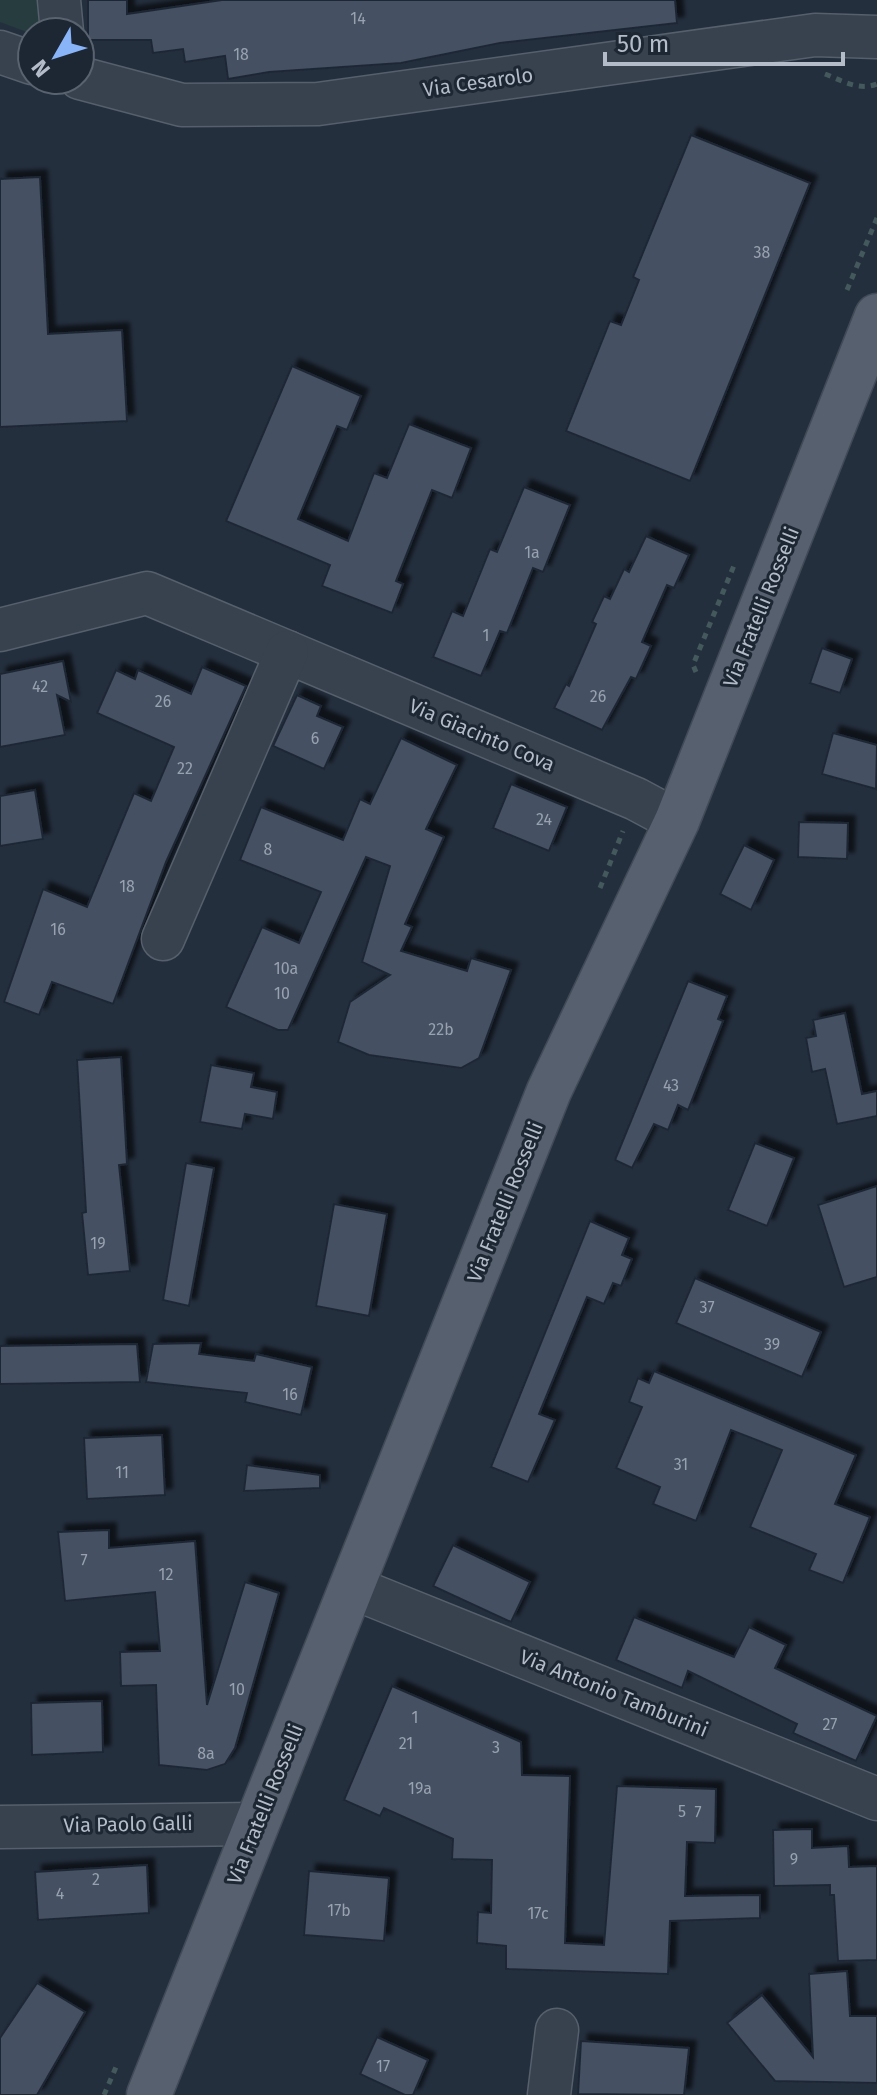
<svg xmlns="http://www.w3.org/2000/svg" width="877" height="2095" font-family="'Fira Sans',sans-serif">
<defs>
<filter id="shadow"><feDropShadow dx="7" dy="-7" stdDeviation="2" flood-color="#0009"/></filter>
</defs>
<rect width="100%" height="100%" fill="#242f3e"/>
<path fill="#263c3f" d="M0,0h44l1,32 -13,2 -32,-12z"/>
<g fill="#455162" stroke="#1f2835" stroke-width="2" filter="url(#shadow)">
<path d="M88,0h39v14l95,-14h453l2,23 -177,20 -99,20 -132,9 -41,7 -3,-23 -40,6 -2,-13 -30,4 -2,-13h-63z"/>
<path d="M691,135l119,48 -120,298 -124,-50 44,-110 11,4 18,-45 -6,-3z"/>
<path d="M40,177l8,157 74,-4 5,91 -127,6v-248z"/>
<path d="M292,366l69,30 -14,34 -10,-4 -39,93 50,22 26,-68 13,5 22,-54 62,24 -19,50 -20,-8 -36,91 7,3 -11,29 -70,-27 8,-21 -104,-44z"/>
<path d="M524,487l46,18 -27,67 -10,-4 -26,65 -7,-2 -19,45 -48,-19 19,-46 11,5 27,-67 7,3z"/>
<path d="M646,536l43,19 -15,33 -7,-3 -25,57 9,4 -15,33 -5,-2 -29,53 -48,-22 12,-24 3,2 27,-62 -4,-2 12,-26 6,3 14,-30 5,3z"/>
<path d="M822,648l30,11 -12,34 -30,-10z"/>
<path d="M63,661l8,41 -14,-7 8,40 -65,12v-73z"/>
<path d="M202,667l44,19 -80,176 -53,142 -61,-22 -13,33 -35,-13 39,-113 44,18 47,-114 17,8 23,-54 -77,-34 19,-43 19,9 3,-9 53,24z"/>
<path d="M297,695l24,11 -4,10 26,11 -19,42 -51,-23z"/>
<path d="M833,733l44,12 -1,44 -54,-15z"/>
<path d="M401,738l56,27 -31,64 18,8 -39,87 7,3 -11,24 66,20 4,-13 40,12 -32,88 -18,10 -92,-13 -31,-13 12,-40 40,-27 -28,-13 28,-96 -24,-9 -78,173h-10l-52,-23 36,-80 37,16 22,-51 -81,-32 21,-53 82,33 17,-41 10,5z"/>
<path d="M511,784l56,23 -18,44 -56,-23z"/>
<path d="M35,790l8,49 -43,7v-50z"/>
<path d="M799,822l49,1 -1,36 -49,-2z"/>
<path d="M744,845l30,15 -23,50 -31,-16z"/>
<path d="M688,981l39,15 -9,23 5,2 -35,89 -10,-5 -10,25 -14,-6 -22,44 -17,-8z"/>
<path d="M845,1013l17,81 15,-3v25l-40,8 -12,-55 -13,3 -6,-34 10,-2 -3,-16z"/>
<path d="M121,1057l6,107 -8,1 11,106 -42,4 -6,-62 4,-1 -9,-152z"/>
<path d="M211,1065l43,8 -3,14 26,5 -4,27 -28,-5 -3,15 -42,-7z"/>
<path d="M755,1143l39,15 -27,68 -39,-16z"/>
<path d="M186,1163l28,5 -25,138 -26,-6z"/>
<path d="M877,1186v91l-33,10 -26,-82z"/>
<path d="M334,1204l53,10 -18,102 -53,-10z"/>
<path d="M590,1221l39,17 -7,17 10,4 -11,27 -8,-3 -9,21 -17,-7 -48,117 16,6 -27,62 -37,-15z"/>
<path d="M695,1278l126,54 -19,45 -126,-54z"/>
<path d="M201,1343l-2,11 55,7 2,-7 56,13 -11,48 -56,-13 2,-9 -101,-11 7,-38z"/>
<path d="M137,1344l3,38 -140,2v-38z"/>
<path d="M654,1371l202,84 -21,49 35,13 -27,66 -34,-13 7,-16 -66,-27 32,-77 -51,-20 -35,91 -43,-17 7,-17 -44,-19 26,-61 -13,-5 9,-24 11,5z"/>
<path d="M162,1435l3,60 -78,4 -3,-61z"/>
<path d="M247,1465l73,10v13l-76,3z"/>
<path d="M109,1530v18l86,-7 12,164 38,-123 34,11 -44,155 -10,16 -18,6 -48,-5 -3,-80 -35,1 -1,-34 40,-1 -5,-59 -90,9 -7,-69z"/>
<path d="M453,1545l77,37 -19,40 -78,-36z"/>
<path d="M634,1617l100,40 15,-30 37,18 -11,23 102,48 -21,45 -63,-28 4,-9 -109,-53 -6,17 -66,-28z"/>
<path d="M392,1686l129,56 1,33 48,1 -5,167 39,2 13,-159 99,3 -1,54 -28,-1 -2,54 75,-1v23l-90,3 -2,53 -162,-5v-23l-29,-3 1,-31 13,1 1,-53 -40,-1 1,-20 -69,-31 -4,8 -36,-16z"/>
<path d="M102,1701l1,51 -71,3 -1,-52z"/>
<path d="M812,1829v19l36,-2 1,21 28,-1v94l-39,1 -4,-66h-4v-10l-56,1 -1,-56z"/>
<path d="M147,1865l2,48 -111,7 -3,-48z"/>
<path d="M309,1871l80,7 -5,63 -80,-6z"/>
<path d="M847,1971l3,45h27v67l-102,-2 -48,-58 35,-28 51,62 -4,-83z"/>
<path d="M37,1983l48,29 -48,83h-37v-57z"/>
<path d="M377,2037l51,23 -15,35h-8l-45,-21z"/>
<path d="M581,2041l108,7 -5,47 -106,-1z"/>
</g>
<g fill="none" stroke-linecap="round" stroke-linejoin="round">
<g stroke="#565f6c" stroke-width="45">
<g id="minor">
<path d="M59,0l3,32"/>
<path d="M0,52l32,11"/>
<path d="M80,78l102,27 136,-1 497,-69 62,2"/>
<path d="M0,630l147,-37 489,206 41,22"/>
<path d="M163,939l124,-287"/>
<path d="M351,1587l526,212"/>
<path d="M0,1827l257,-3"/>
<path d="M549,2095l8,-65"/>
</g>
</g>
<g stroke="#414a57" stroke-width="47">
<path id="major" d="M149,2095l400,-1004 128,-270 200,-505"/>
</g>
<g stroke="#44595c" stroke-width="5" stroke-dasharray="6 6" stroke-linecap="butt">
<path d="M825,74c18,7 33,17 52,10"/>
<path d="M847,290l30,-72"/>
<path d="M696,672l-3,-7 42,-102"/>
<path d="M600,888l23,-57"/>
<path d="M104,2095l12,-28"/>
</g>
<use href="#minor" stroke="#38414e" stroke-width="42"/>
<use href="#major" stroke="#56606e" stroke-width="44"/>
</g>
<g text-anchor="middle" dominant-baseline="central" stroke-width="6" stroke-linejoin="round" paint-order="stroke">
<g font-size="16" fill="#98a1af">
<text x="358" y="18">14</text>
<text x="241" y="54">18</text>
<text x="762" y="252">38</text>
<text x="532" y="552">1a</text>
<text x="486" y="635">1</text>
<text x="40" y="686">42</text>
<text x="598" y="696">26</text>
<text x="163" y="701">26</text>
<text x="315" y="738">6</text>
<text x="185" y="768">22</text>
<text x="544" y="819">24</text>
<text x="268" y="849">8</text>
<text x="127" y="886">18</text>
<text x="58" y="929">16</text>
<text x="286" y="968">10a</text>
<text x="282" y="993">10</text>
<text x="441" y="1029">22b</text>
<text x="671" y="1085">43</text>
<text x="98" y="1243">19</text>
<text x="707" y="1307">37</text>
<text x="772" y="1344">39</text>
<text x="290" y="1394">16</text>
<text x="681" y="1464">31</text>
<text x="122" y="1472">11</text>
<text x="84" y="1560">7</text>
<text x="166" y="1574">12</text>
<text x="237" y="1689">10</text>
<text x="415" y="1717">1</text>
<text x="830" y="1724">27</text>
<text x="406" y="1743">21</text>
<text x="496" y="1747">3</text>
<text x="206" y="1753">8a</text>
<text x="420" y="1788">19a</text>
<text x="682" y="1811">5</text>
<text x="698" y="1812">7</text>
<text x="794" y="1859">9</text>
<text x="96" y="1879">2</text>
<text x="60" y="1893">4</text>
<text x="339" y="1910">17b</text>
<text x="538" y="1913">17c</text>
<text x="383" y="2066">17</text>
</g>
<g font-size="20" fill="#b4bcc9" stroke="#1d2633">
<text transform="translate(478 82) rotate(-8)">Via Cesarolo</text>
<text transform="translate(761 607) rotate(-68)">Via Fratelli Rosselli</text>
<text transform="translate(482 735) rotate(23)">Via Giacinto Cova</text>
<text transform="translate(505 1202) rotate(-68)">Via Fratelli Rosselli</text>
<text transform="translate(614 1693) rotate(22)">Via Antonio Tamburini</text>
<text transform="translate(265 1804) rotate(-68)">Via Fratelli Rosselli</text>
<text transform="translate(128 1824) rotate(-1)">Via Paolo Galli</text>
</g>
</g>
<g transform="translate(56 56) rotate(231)"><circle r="38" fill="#1d2633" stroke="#59626f" stroke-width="2"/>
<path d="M0-6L14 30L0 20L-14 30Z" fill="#8ab4f8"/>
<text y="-12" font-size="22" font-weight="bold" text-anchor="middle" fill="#b4bcc9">N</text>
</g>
<path d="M605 52v12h238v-12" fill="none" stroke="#b4bcc9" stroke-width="4"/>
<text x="617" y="52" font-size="24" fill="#b4bcc9" stroke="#1d2633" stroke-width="6" paint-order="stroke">50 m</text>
</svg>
